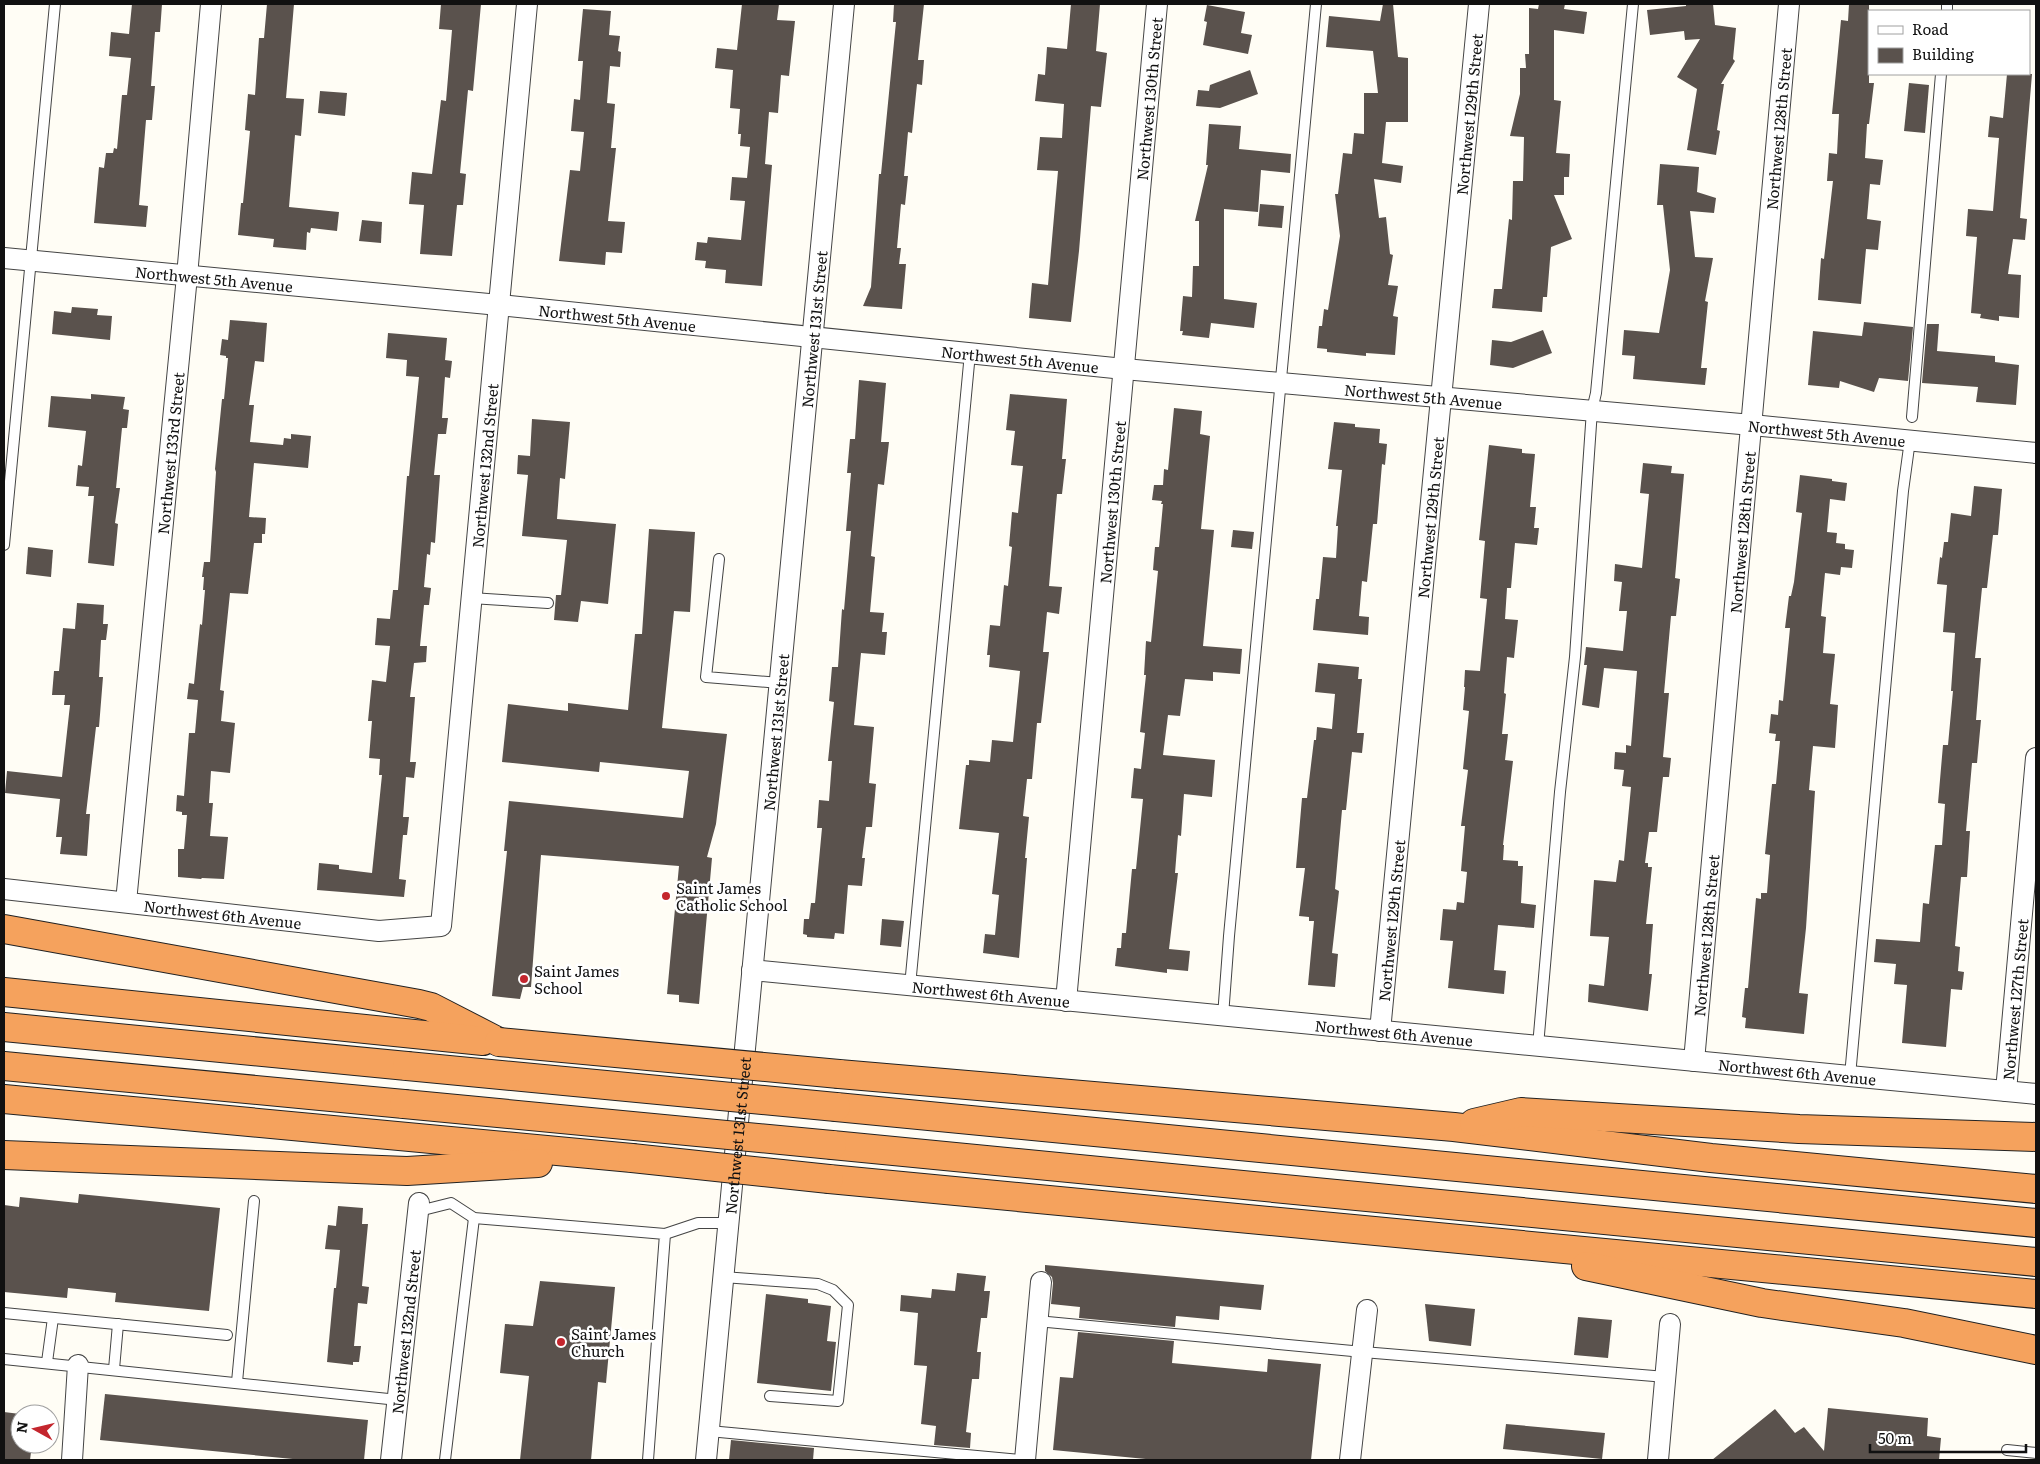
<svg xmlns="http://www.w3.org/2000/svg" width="2040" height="1464" font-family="Literata,serif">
<rect width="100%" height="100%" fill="#fffdf5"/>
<g fill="#5a524d">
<path d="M132,4h30l-2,28h-5l-4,54h4l-3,34h-6l-7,85 9,1 -2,21 -52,-4 5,-56 5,1 2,-15h7l1,-5 3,1 5,-54h5l4,-37 -22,-2 2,-24 18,2z"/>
<path d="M267,4h27l-8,94 18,1 -3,37 -6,-1 -6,72 50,5 -2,19 -26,-3 -1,5 -3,-1 -1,18 -33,-3 1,-8 -36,-4 3,-32h2l7,-72 -5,-1 3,-36 7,1 4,-57h5z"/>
<path d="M441,4h40l-8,87 -5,-1 -8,83 6,1 -3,31h-6l-5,51 -32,-2 4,-49 -15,-1 3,-32 20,2 9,-74 5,1 6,-71 -13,-1z"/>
<path d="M742,4h37l-2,16 18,1 -6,55 -8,-1 -3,38 -9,-1 -4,52 7,1 -10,121 -37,-3 1,-13 -21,-2 1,-7 -11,-1 2,-18 10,1 1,-6 33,3 4,-39 -15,-1 2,-23 15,1 3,-31 -10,-1 1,-12h-3l2,-25 -10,-1 3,-38 -18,-2 2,-20 20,2z"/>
<path d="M894,4h30l-6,56h6l-2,25 -5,-1 -5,49 -4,-1 -4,44h4l-3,29 -4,-1 -4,44h4l-2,16h7l-4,45 -39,-3 8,-19 8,-113h2l15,-152h-3z"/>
<path d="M1071,4h29l-4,47 11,2 -6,54 -10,-1 -12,145 -8,71 -42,-4 3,-35 16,2 10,-114 -21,-1 3,-33 22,1 2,-34 -29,-3 3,-27 7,1 2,-28 20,2z"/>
<path d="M1383,4h10l5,53 10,1v64h-22l-4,41 21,3 -2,17 -27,-4 5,39 7,-1 4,37 3,1 -5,30 10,1 -5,30 5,1 -3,38 -29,-2v3l-39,-4v-3l-10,-1 2,-22h3l2,-17 4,1 12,-74 -5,-42h3l5,-41 9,1 2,-21 10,1v-41h14l-5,-42 -47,-4 3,-31 51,5z"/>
<path d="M1539,4h26l-1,5 23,3 -3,22 -30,-4v70l7,1 -5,52 14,1 -1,23h-5v18h-10l18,44 -21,8 -4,50h-4l-1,15 -50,-4 2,-19h8l7,-70 3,1 1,-39h10l1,-44 -14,-1 10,-42v-26h6l-1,-14h4v-46l9,1z"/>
<path d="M1686,4h27l2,21 21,3 -3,31 2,2 -14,23h3l-7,46 3,1 -4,24 -29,-5 10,-61 -20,-12 23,-38 -15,1 -1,-9 -34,4 -3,-25 39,-4z"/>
<path d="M1849,4h20v79h5l-5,41h-2l-2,34 18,2 -3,25 -10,-1 -3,35 14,2 -3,29 -12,-1 -5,55 -43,-4 3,-42 3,1 9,-78h-6l2,-28 8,1 2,-40h-7l9,-94 7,1z"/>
<path d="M1207,5l38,7 -4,21 11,2 -4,19 -45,-9 4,-23 -3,-1z"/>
<path d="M583,9l28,2 -2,24 11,1 -2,15 3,1 -1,15 -10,-1 -3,37 8,1 -4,44h5l-8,73 17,1 -3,31 -16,-1 -1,13 -46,-4 11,-91 10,1 4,-39 -13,-1 3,-32 6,1 3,-39h-5z"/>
<path d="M1250,70l8,24 -38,14 -24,-2 2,-16 11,1 1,-6z"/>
<path d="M2007,74h25l-12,144 7,1 -2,21 -12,-1 -5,35 13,1 -2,43 -20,-2v5l-19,-3 1,-4 -10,-1 6,-76 -11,-1 2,-27 25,2 6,-73 -11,-1 2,-21 13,2z"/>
<path d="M1909,83l20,2 -4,48 -21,-2z"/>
<path d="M320,91l27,2 -2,23 -27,-3z"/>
<path d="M1209,124l32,2 -2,23 52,5 -1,19 -29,-3 -3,42 -34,-3v90l33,4 -3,25 -43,-5 -2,15 -27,-3 1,-4h-3l3,-35 9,1 1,-31h6v-45h-4l13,-56h-2z"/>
<path d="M1660,164l39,3 -2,25 19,6 -2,15 -24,-2 5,46 18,1 -8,43 3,1 -7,66h6l-2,17 -72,-6 2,-23 -13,-1 2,-25 35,3 11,-63 -7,-65h-6z"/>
<path d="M1260,204l24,2 -2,22 -24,-2z"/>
<path d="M362,220l20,2 -1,21 -22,-2z"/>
<path d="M72,307l26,2 -1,6 15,1 -2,24 -58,-6 2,-23 17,2z"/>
<path d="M230,320l37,3 -3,39 -9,-1 -6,44h5l-4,37 33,3 1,-7 7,1v-5l20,2 -3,32 -54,-5 -5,54 17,1 -1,16h-3v9h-8l-6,51 -18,-1 -10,97 4,1 -3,30 14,2 -5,50 -19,-2 -2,32h4l-3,33 18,1 -4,42 -22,-1 -1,1 -23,-2v-28h6l3,-34h-5v-3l-6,-1 1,-16 7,1 5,-63h6l3,-33 -11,-1 2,-16 5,1 6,-60 2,1 3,-35h-2l1,-13h-2l2,-15h6l6,-90 -1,-3 7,-70h2l4,-41h-2v-2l-6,-1 2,-16 6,1z"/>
<path d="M1864,322l49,5 -5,54 -29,-3 -5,14 -34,-11 -1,7 -31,-3 5,-54 49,5z"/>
<path d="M1927,324h12l-2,27 58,5v6l24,3 -3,40 -40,-3 2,-15 -56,-4z"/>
<path d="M1543,330l9,23 -39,15 -23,-3 2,-25 19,2z"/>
<path d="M388,333l59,5 -2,22 7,1 -2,17 -5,-1 -3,41h6l-2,16h-8l-4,41h6l-5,68 -4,-1 -1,13 -3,-1 -3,33 7,1 -2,17h-5l-4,41h7l-1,16 -12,1 -4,34h5l-5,65h6l-2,16 -8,-1 -3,40h6l-2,18h-4l-4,44 7,1 -2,17 -87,-7 2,-27 20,2v4l33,4 10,-98h-3l1,-16 -11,-1 3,-37h-4l4,-41 14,2 4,-36 -15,-1 2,-27 13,1 3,-29h5l9,-114h2l10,-99 -13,-1 1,-16 -21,-2z"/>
<path d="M859,380l27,3 -5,59h8l-5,43 -6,-1 -7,72 4,1 -5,55 14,1 -2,19h5l-2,23 -24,-2 -7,72 20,2 -5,56 7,1 -4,43h-6l-4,31h3l-3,28 -14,-1 -4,49 -9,-1 -1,6 -27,-2v-2l-4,-1 1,-15h5l2,-16h4l7,-75h-5l2,-28 10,1 3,-40h-4l6,-59 -5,-1 3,-34h6l4,-58 2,1 7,-79h-5l5,-58h-4l3,-34h5z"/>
<path d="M91,394l34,3 -2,12 6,1 -2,18h-5l-6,60h4l-5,35 3,1 -4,42 -26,-3 6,-67h-6l1,-9 -13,-1 2,-21 4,1 4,-35 -38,-4 3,-31 40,3z"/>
<path d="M1010,394l57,5 -5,60h4l-4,35h-5l-8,92 13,1 -3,27 -12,-2 -4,40h6l-8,71h-4l-5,56h-5l-4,37 6,1 -4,41h2l-8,100 -36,-5 2,-19 10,1 4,-40 -7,-1 7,-61 -40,-4 7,-64h3v-5l21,2 2,-22 21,2 7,-71 -31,-4 1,-12h-3l3,-30 10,1 4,-41 4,1 4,-39 -3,-1 3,-34 6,1 5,-47 -12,-1 4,-34 -9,-1z"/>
<path d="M1174,408l28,3 -2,23 10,2 -9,93 13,1 -11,116 39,3 -2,25 -27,-2v9l-28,-2 -5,37 -12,-1 -5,40 52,5 -3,37 -28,-3 -3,42 -3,-1 -3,38h3l-9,76 21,2 -2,20 -21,-2v4l-52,-7 2,-18h4l1,-15h4l6,-64h4l7,-70 -12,-1 3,-30 7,1 4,-36 -5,-1 6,-57h-2l2,-34 5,1 7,-71 -5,-1 1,-12 1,-11h4l4,-43h-2l1,-3 -10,-1 2,-15h9l1,-16 4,1z"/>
<path d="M532,419l38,3 -5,57 -5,-1 -3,41 59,5 -8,80 -27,-3 -3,21 -24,-2 2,-25h5l6,-55 -45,-4 6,-61 -11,-1 1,-19 12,1z"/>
<path d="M1334,422l21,2v3l25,2 -1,14 8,1 -2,21 -3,-1 -5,60h-4l-6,58 -5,-1 -3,35 10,1 -1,18 -55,-5 3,-31h3l4,-42 13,1 2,-32h-2l6,-56 -14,-1z"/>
<path d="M1489,445l33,4v4l13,1 -5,53h6l-2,21h5l-2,17 -22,-2 -4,45h-4l-2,31 13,1 -4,38 -7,-1 -3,36 2,1 -4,40h6l-3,26 8,1 -10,84h1l-1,15 15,1v5h5l-2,37 15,2 -2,23 -36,-3 -4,45 12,1 -2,23 -56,-6 5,-47 -13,-1 3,-31 13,1 1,-8 7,1 3,-31 -6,-1 4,-45h-4l7,-56 -5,-1 6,-58 -6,-1 2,-23h-1l1,-17 15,1 7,-72 -7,-1 5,-57 -6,-1z"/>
<path d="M1643,463l29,3 -1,7 13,1 -9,104 5,1 -4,37h-5l-7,77h5l-6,64 8,1 -2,19h-6l-6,55h-8l-4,31h3v4h4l-6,57h7l-4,50h3l-4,37 -60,-9 1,-18 15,2 5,-49 -19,-1 4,-56 22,2 3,-22 5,1 7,-74 -9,-1 2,-16 -10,-1 1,-17 11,1v-8l5,1 6,-75 -33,-3 -5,40 -17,-3 5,-40h-3l2,-18 37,4 4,-40h-8l3,-29 -8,-1 1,-17 27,4 7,-74 -9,-1z"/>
<path d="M1800,475l32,4v2l15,2 -2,18 -15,-2 -3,33 10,1 -1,10 9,1v5l9,1 -2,18 -11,-1 -1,8 -15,-2 -4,43 5,1 -3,36 12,1 -5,50 8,1 -3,43 -22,-2 -4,44 6,1 -9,137 -7,65 9,1 -4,40 -59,-6 1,-10 -4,-1 3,-29h3l8,-90 5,1v-6h6l3,-38 -5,-1 7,-70h4l4,-43h-5l1,-7 -7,-1 2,-19 7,1 1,-15 4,1 7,-73h-5l4,-32h2l3,-14 8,-69 -6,-1z"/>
<path d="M1974,486l28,3 -4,46h-5l-6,53h-5l-7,70h6l-5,62h5l-4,43h-5l-6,68h4l-3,46h-6l-6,69 5,1 -2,24 6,1 -2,18 -11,-1 -5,58 -44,-4 5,-58 -13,-1 2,-20 -22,-2 2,-23 44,3 3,-39 6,1 6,-59h7l3,-41 -7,-1 5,-58h5l5,-54h-2l4,-58 -12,-1 4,-47 -10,-1 3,-27 2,1 2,-16h4l3,-29 20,3z"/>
<path d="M649,529l46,3 -5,80 -16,-1 -12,117 65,6 -11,90 -9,33 5,1 -13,146 -20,-2v-7l-12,-1 12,-128 -138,-11 -10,132h-8l-3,12 -28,-3 15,-145h-3l5,-50 174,17 6,-47 -89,-9 -1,10 -97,-10 6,-58 60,7v-8l60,7 7,-76h7z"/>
<path d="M1233,530l21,2 -2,17 -21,-2z"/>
<path d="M28,547l25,3 -2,27 -25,-3z"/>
<path d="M77,603l27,2 -1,19h5l-2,16h-5l-2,37h4l-4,50h-3l-10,87h4l-3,42 -27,-2 2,-17h-6l4,-38 -55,-6 2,-22 55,6 8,-72h-6l1,-10h-13l2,-24h5l4,-43 12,1z"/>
<path d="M1318,663l41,4 -1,12h4l-5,54h7l-2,20 -10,-1 -6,58h-4l-7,79 4,2 -7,62 6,1 -3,33 -27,-2 6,-64h-5v-4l-10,-1 6,-48h-9l6,-70h5l7,-58h2l1,-13 15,2 3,-35 -20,-2z"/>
<path d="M882,919l22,2 -3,26 -21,-2z"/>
<path d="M79,1194l141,14 -11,103 -94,-9 1,-9 -48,-5 -1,10 -63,-6v-87l15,2 1,-10 58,6z"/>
<path d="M338,1206l25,2 -1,16h6l-6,62 7,1 -2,17 -9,-1 -4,43h7l-2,16h-6v3l-26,-3 7,-74h2l4,-38 -15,-1 3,-24 8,1z"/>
<path d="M1045,1265l219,20 -3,25 -41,-4 -1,14 -43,-4 -1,11 -96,-9 1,-11 -29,-3 2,-21 -1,-6 -7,-6z"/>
<path d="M957,1273l29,3 -2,15h6l-3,27h-6l-4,34h4l-2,27h-7l-6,53 5,1 -1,15 -36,-3 2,-19 -15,-2 6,-58 -13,-1 4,-52 -18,-2 1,-16 30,3 1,-9 23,2z"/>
<path d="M540,1281l75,6 -9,96 -8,-1 -7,78h-71l9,-84 -29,-3 5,-49 28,2z"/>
<path d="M766,1294l42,5v4l23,3 -4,35 9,1 -5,49 -74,-8z"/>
<path d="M1425,1304l50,5 -4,37 -42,-5z"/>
<path d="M1578,1317l34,3 -4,38 -34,-3z"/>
<path d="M1078,1332l96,9 -2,22 95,9 1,-13 53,5 -10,96h-155l-103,-10 7,-73 13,1z"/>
<path d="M105,1394l263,26 -4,40h-61l-203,-20z"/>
<path d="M1828,1408l100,10 -1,18 14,2 -2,22h-227l63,-51 20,24 9,-6 20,24z"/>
<path d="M4,1412l16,2v30h12l-2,16h-26z"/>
<path d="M1506,1424l99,9 -3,26 -99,-10z"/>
<path d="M731,1440l83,8 -1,12h-84z"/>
</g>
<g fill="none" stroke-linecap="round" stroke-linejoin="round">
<g stroke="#444" stroke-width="12">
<g id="service">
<path d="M1947,11v-7"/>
<path d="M1912,417l29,-343"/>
<path d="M4,545l51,-541"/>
<path d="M719,559l-13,118 74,6"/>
<path d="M471,598l77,5"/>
<path d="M910,986l60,-633"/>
<path d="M1223,1016l6,-80 87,-932"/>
<path d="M1538,1046l22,-254 15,-135 17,-247 4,-17 37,-389"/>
<path d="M1850,1076l53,-585 7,-51"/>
<path d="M419,1211l32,-8 23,15 191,16 -17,226"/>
<path d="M665,1234l33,-11h31"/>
<path d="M723,1277l95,7 15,6 15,15 -10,96 -68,-5"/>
<path d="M4,1313l223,22"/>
<path d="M1037,1321l326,31 303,25"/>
<path d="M4,1359l394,41"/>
<path d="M47,1362l6,-44"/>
<path d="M114,1369l4,-45"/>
<path d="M237,1382l17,-181"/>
<path d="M709,1431l312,29"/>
<path d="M2007,1450l29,3"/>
<path d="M445,1460l29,-242"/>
</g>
</g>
<g stroke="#444" stroke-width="22">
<g id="minor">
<path id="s1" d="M4,258l495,47 625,64 628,56 284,28"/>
<path id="s2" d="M4,889l375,42 62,-5 86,-922"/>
<path id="s3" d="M126,902l61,-626 24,-272"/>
<path id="s4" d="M752,970l1284,124"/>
<path id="s5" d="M1066,1001l91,-997"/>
<path id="s6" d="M1380,1031l99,-1027"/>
<path id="s7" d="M1694,1061l95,-1057"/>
<path id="s8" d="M2006,1091l30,-333"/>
<path d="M72,1460l6,-95"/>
<path id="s9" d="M391,1460l28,-257"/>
<path id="s10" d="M706,1460l138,-1456"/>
<path d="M1025,1460l16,-178"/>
<path d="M1350,1460l17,-150"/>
<path d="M1658,1460l12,-136"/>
</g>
</g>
<g stroke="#222" stroke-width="30">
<g id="motorway">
<path d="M4,929l415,75 12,3 68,35"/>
<path d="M4,992l479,49"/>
<path d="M4,1027l403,39"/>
<path d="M4,1066l400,38"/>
<path d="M839,1074l615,53 257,31 325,31"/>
<path d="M4,1099l628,59"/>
<path d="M836,1107l1200,116"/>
<path d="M1474,1123l47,-11 278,17 237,8"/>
<path d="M832,1145l1204,117"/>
<path d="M4,1155l403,16 131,-8"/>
<path d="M829,1179l1207,115"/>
<path d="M1586,1266l176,37 142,20 132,27"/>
</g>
</g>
<use href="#service" stroke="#fff" stroke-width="10"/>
<use href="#minor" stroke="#fff" stroke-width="20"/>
<use href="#motorway" stroke="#f5a25d" stroke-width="28"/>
<g stroke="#222" stroke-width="30" stroke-linecap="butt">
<g id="motorway-bridge">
<path d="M499,1042l340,32"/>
<path d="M407,1066l429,41"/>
<path d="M404,1104l428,41"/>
<path d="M632,1158l197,21"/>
</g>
</g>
<use href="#motorway-bridge" stroke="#f5a25d" stroke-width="28"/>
</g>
<g fill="#c4262e" stroke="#fff" stroke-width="2">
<circle cx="666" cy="896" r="5"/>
<circle cx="524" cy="979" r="5"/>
<circle cx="561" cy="1342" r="5"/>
</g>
<g text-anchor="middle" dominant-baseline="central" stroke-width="5" stroke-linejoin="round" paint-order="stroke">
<g font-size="15" fill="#111" stroke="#fff">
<text stroke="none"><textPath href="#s5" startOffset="906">Northwest 130th Street</textPath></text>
<text stroke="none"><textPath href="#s6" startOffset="921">Northwest 129th Street</textPath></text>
<text stroke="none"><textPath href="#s7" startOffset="936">Northwest 128th Street</textPath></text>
<text stroke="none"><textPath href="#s1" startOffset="211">Northwest 5th Avenue</textPath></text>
<text stroke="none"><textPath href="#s1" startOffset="616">Northwest 5th Avenue</textPath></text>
<text stroke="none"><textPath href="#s10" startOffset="1136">Northwest 131st Street</textPath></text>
<text stroke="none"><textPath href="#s1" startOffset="1021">Northwest 5th Avenue</textPath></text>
<text stroke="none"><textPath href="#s1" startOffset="1426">Northwest 5th Avenue</textPath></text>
<text stroke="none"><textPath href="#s1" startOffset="1831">Northwest 5th Avenue</textPath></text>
<text stroke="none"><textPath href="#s3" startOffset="451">Northwest 133rd Street</textPath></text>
<text stroke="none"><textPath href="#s2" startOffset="902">Northwest 132nd Street</textPath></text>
<text stroke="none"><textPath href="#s5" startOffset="501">Northwest 130th Street</textPath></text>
<text stroke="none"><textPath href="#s6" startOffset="516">Northwest 129th Street</textPath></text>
<text stroke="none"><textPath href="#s7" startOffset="531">Northwest 128th Street</textPath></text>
<text stroke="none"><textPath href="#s10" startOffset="731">Northwest 131st Street</textPath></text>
<text stroke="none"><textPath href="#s2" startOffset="220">Northwest 6th Avenue</textPath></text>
<text stroke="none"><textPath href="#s6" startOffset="111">Northwest 129th Street</textPath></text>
<text stroke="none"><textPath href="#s7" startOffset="126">Northwest 128th Street</textPath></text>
<text stroke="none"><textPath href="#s4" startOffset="240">Northwest 6th Avenue</textPath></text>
<text stroke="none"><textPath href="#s8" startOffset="92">Northwest 127th Street</textPath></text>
<text stroke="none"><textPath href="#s4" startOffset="645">Northwest 6th Avenue</textPath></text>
<text stroke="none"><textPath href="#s4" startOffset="1050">Northwest 6th Avenue</textPath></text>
<text stroke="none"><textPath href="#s10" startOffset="326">Northwest 131st Street</textPath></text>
<text stroke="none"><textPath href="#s9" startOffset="129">Northwest 132nd Street</textPath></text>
</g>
<g font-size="15" fill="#111" stroke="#fff" text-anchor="start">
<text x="676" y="887">Saint James<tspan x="676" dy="17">Catholic School</tspan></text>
<text x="534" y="970">Saint James<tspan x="534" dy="17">School</tspan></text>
<text x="571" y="1333">Saint James<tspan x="571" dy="17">Church</tspan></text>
</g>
</g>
<rect width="2040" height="1464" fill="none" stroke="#111111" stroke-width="10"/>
<rect x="1868" y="10" width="162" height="65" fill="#ffffff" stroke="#a0a0a0"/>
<rect x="1878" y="26" width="25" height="8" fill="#ffffff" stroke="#a0a0a0"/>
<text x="1912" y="35" font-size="15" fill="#111111">Road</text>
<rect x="1878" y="48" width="25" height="15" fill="#5a524d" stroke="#a0a0a0"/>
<text x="1912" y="60" font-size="15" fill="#111111">Building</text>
<g transform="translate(35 1429) rotate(278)"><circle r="24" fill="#ffffff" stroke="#a0a0a0"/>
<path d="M0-4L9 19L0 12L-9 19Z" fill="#c4262e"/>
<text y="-8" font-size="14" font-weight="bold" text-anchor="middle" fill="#111111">N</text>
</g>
<path d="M1870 1444v8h156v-8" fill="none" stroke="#111111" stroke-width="2.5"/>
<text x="1878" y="1444" font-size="15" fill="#111111" stroke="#ffffff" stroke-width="4" paint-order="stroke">50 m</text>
</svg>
